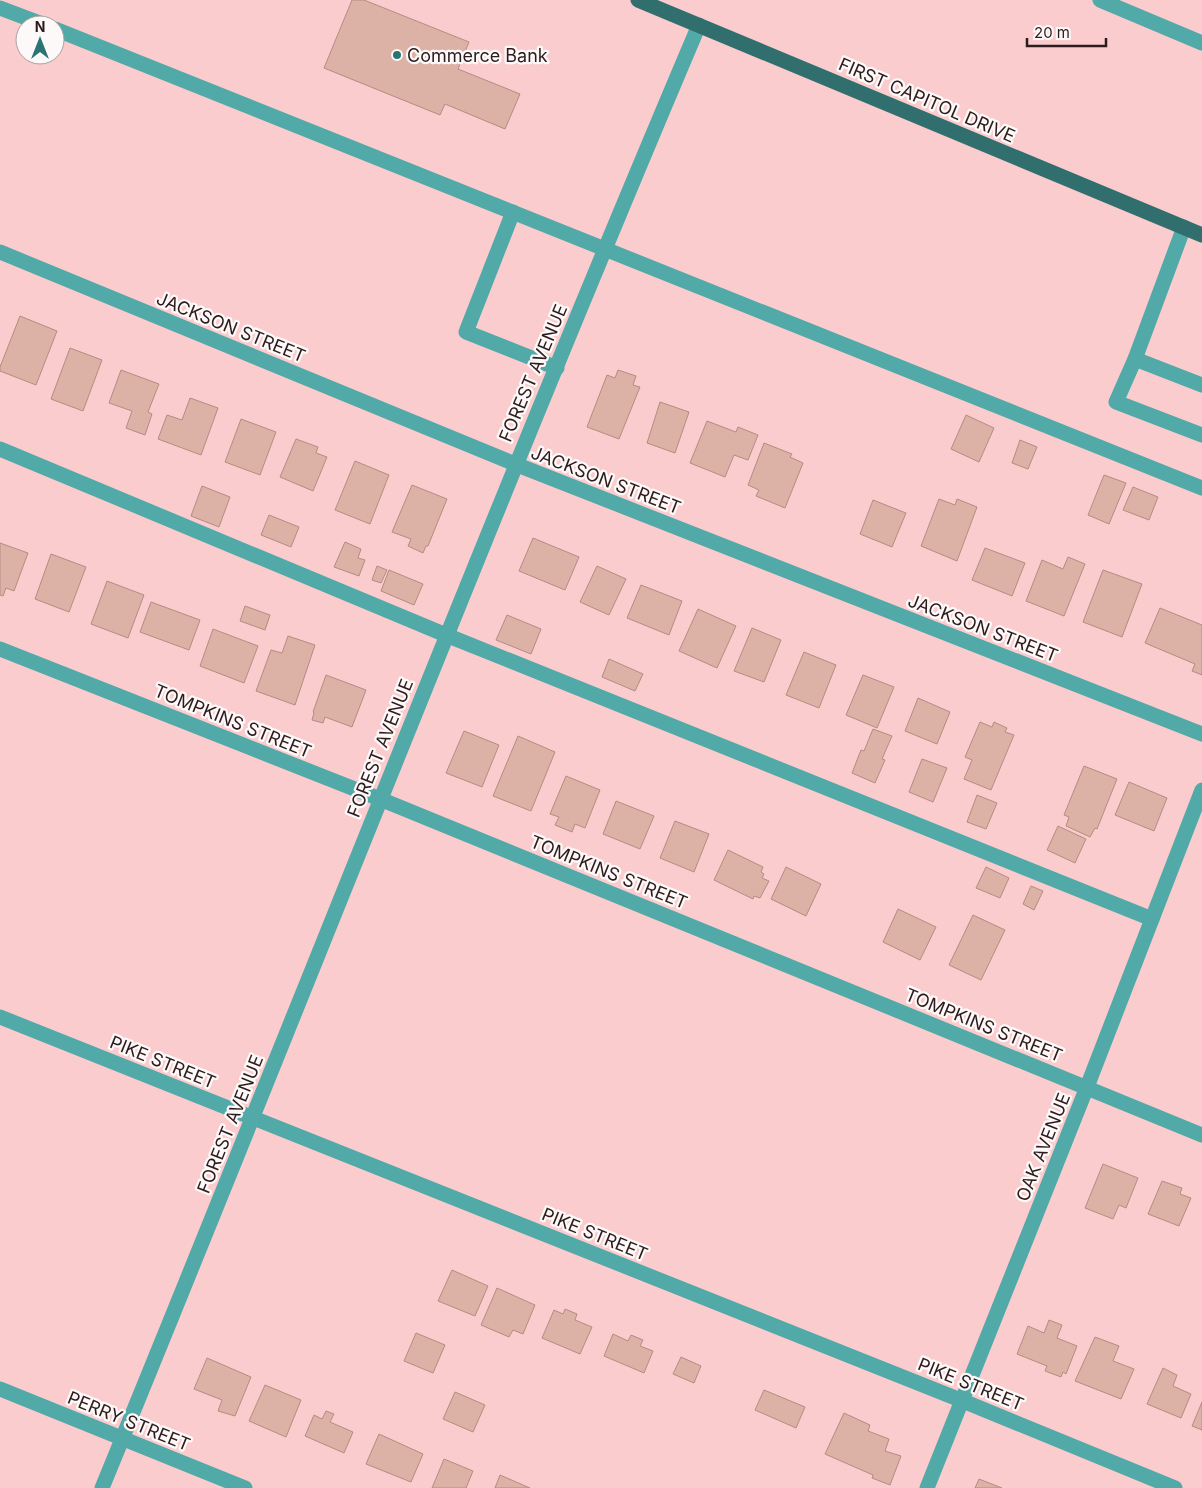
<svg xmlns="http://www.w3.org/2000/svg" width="1202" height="1488" font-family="Inter,sans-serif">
<rect width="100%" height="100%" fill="#faccce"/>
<g fill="#dcb1a6" stroke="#b58c81">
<path d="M352,0h12l105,42 -11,27 62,25 -15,35 -60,-25 -5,11 -116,-47z"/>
<path d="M20,316l37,15 -21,54 -36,-14v-4z"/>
<path d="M70,348l32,12 -19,51 -32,-12z"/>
<path d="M121,370l38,14 -11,28 4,2 -7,21 -19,-7 6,-17 -23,-8z"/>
<path d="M618,370l18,6 -3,9 7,2 -21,52 -32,-12 20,-52 8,3z"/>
<path d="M190,398l28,10 -17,47 -43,-16 9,-24 15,5z"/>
<path d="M660,402l29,10 -14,41 -28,-10z"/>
<path d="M966,415l28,13 -15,34 -28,-13z"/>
<path d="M241,419l35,13 -16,43 -35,-13z"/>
<path d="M707,421l29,11 2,-5 20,8 -10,25 -14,-5 -9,22 -35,-14z"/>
<path d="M296,439l22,8 -2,6 11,4 -14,34 -33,-14z"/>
<path d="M1020,440l17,7 -9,22 -16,-6z"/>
<path d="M764,443l28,11 -2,3 13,6 -18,45 -29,-12 3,-6 -11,-5z"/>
<path d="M355,461l34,14 -19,49 -35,-14z"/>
<path d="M1104,475l22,8 -17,41 -21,-9z"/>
<path d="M412,485l35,14 -19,47h-2l-3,7 -15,-7 3,-7 -19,-7z"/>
<path d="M202,486l28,11 -11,30 -28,-11z"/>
<path d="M1133,487l25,10 -9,23 -26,-10z"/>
<path d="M939,499l16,6 2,-6 20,8 -20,54 -36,-15z"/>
<path d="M873,500l33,13 -14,34 -32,-13z"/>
<path d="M269,515l30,12 -8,20 -30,-12z"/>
<path d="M533,538l46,19 -14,33 -46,-19z"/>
<path d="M345,542l16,7 -3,9 7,2 -6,16 -25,-9z"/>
<path d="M0,543l28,10 -14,38 -8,-3 -3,8 -3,-1z"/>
<path d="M985,548l40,15 -13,33 -40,-16z"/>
<path d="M51,554l35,13 -17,45 -34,-13z"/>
<path d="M1068,557l17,7 -21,52 -38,-15 16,-41 21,9z"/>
<path d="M377,566l10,4 -6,13 -9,-3z"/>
<path d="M597,566l29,13 -17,36 -29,-13z"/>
<path d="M389,570l34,14 -9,21 -33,-14z"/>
<path d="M1103,570l39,14 -20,53 -39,-15z"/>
<path d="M107,581l37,14 -16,43 -37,-14z"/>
<path d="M641,585l41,16 -13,34 -42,-17z"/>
<path d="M151,602l49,18 -11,30 -49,-18z"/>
<path d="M245,606l25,9 -5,15 -25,-9z"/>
<path d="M1160,608l42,17v50l-10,-4 3,-7 -50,-21z"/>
<path d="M698,609l38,17 -19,42 -38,-17z"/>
<path d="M507,615l34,14 -10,25 -35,-14z"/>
<path d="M752,628l29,12 -17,42 -30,-11z"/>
<path d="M213,629l45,17 -14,37 -44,-17z"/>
<path d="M288,636l27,9 -20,60 -39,-14 15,-41 11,3z"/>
<path d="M804,652l32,13 -17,43 -33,-13z"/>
<path d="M609,659l34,15 -8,17 -33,-14z"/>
<path d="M326,675l40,15 -14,37 -27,-10 -2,6 -11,-3 2,-7 -1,-1z"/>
<path d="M863,675l31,12 -17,41 -31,-13z"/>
<path d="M918,698l32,14 -13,32 -32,-13z"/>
<path d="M980,722l12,5 2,-5 13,6 -2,4 9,3 -23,55 -27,-11 8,-19 -7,-3z"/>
<path d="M873,729l19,7 -10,23 3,1 -10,23 -23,-10 9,-23 3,1z"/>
<path d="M464,731l35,14 -17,42 -36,-14z"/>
<path d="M518,736l37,16 -24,59 -38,-15z"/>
<path d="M922,759l25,9 -14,34 -24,-10z"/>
<path d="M1084,766l33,13 -20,50 -2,-1 -5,9 -24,-11 3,-9 -5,-2z"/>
<path d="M566,776l34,14 -15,38 -10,-4 -3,8 -17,-7 4,-8 -9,-3z"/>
<path d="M1129,782l38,16 -13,33 -39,-16z"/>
<path d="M977,795l20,8 -11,26 -19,-7z"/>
<path d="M616,801l38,15 -14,33 -37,-15z"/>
<path d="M675,821l34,13 -15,38 -34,-14z"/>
<path d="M1058,826l28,13 -11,24 -28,-13z"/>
<path d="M728,850l35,17 -2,5 3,2 -2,4 7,3 -9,17 -6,-2 -1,3 -39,-19z"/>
<path d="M786,867l35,17 -15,32 -35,-17z"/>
<path d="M986,867l23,11 -9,20 -24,-10z"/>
<path d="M1031,886l12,5 -9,19 -11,-6z"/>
<path d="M898,909l38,18 -16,33 -37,-18z"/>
<path d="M973,915l32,15 -24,50 -32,-15z"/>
<path d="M1103,1164l35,14 -12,30 -7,-3 -6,14 -28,-11z"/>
<path d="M1162,1181l20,7 -2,6 11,4 -12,28 -31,-12z"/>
<path d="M452,1270l36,16 -13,30 -37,-15z"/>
<path d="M497,1288l38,17 -12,29 -10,-4 -4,7 -28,-12z"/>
<path d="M565,1309l12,5 -2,6 17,7 -12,27 -38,-16 12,-28 9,4z"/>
<path d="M1049,1320l13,5 -5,13 20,8 -11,28 -3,-2 -2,5 -16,-6 2,-5 -30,-12 11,-28 16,7z"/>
<path d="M416,1333l29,12 -12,28 -29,-12z"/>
<path d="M613,1334l15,7 3,-6 12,5 -3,6 13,5 -9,22 -40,-17z"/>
<path d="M1095,1337l24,9 -6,15 21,8 -13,30 -46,-18z"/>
<path d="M681,1357l20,9 -7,17 -21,-9z"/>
<path d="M207,1358l44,19 -16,39 -17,-5 4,-11 -28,-11z"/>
<path d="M1163,1368l14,7 -4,11 18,8 -10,24 -34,-14z"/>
<path d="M265,1385l36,15 -15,37 -37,-16z"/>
<path d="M764,1390l41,17 -9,21 -41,-18z"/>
<path d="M455,1392l30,13 -12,27 -30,-13z"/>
<path d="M1202,1402v28l-10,-4z"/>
<path d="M326,1411l8,3 -4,8 23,10 -9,21 -39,-17 9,-21 8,4z"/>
<path d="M844,1413l26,12 -2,6 21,8 -4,12 16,5 -11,29 -18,-7 1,-3 -48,-21z"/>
<path d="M379,1434l44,20 -12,28 -45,-18z"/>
<path d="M444,1459l29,12 -7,17h-34z"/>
<path d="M500,1475l30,13h-35z"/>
<path d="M979,1479l23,9h-27z"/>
</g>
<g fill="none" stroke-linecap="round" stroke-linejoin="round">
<g stroke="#51a9a8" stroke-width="15">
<path d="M1100,0l102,43"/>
<path d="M0,8l45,17"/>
<path d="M55,29l1147,459"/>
<path d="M513,212l-47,120 91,36"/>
<path d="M1184,227l-49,132 67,26"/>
<path d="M1135,359l-19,43 86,33"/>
<path d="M0,449l446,186 706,284"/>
</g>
<g stroke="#51a9a8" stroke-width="15">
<path d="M0,252l515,212 687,270"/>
<path d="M0,649l380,150 822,336"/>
<path d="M0,1017l963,384 212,87"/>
<path d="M0,1389l245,99"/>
<path d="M102,1488c200,-487 391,-978 597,-1463"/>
<path d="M927,1488l160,-401 115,-297"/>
</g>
<path stroke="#306f6e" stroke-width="15" d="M638,0l564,235"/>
</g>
<circle fill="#2a7473" stroke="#fef9f9" stroke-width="2" cx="397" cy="55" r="5"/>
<g text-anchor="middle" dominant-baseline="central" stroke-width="4.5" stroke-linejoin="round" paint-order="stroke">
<g font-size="18" fill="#2c1c1d" stroke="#fef9f9" text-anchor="start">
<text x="407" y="55">Commerce Bank</text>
</g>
<g font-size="18" fill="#2c1c1d" stroke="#fef9f9">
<text transform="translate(927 100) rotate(23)">FIRST CAPITOL DRIVE</text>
<text transform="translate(231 327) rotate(22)">JACKSON STREET</text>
<text transform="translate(533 373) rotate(-67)">FOREST AVENUE</text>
<text transform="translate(606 480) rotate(21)">JACKSON STREET</text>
<text transform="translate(983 628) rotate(21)">JACKSON STREET</text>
<text transform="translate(233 721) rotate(22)">TOMPKINS STREET</text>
<text transform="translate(380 748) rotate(-68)">FOREST AVENUE</text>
<text transform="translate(609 872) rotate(22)">TOMPKINS STREET</text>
<text transform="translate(984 1025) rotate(22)">TOMPKINS STREET</text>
<text transform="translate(163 1062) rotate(22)">PIKE STREET</text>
<text transform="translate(230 1124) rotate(-68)">FOREST AVENUE</text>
<text transform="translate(1043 1147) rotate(-68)">OAK AVENUE</text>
<text transform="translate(595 1234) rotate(22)">PIKE STREET</text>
<text transform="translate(971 1384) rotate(22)">PIKE STREET</text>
<text transform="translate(129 1421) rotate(22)">PERRY STREET</text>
</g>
</g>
<g transform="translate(40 40)"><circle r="24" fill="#fef9f9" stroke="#aaa1a1"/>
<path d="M0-4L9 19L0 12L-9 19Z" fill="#2a7473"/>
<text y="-8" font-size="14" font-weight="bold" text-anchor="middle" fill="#2c1c1d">N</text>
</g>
<path d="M1027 38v8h79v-8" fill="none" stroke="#2c1c1d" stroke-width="2.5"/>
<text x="1034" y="38" font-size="15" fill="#2c1c1d" stroke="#fef9f9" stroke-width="4" paint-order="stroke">20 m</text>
</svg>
